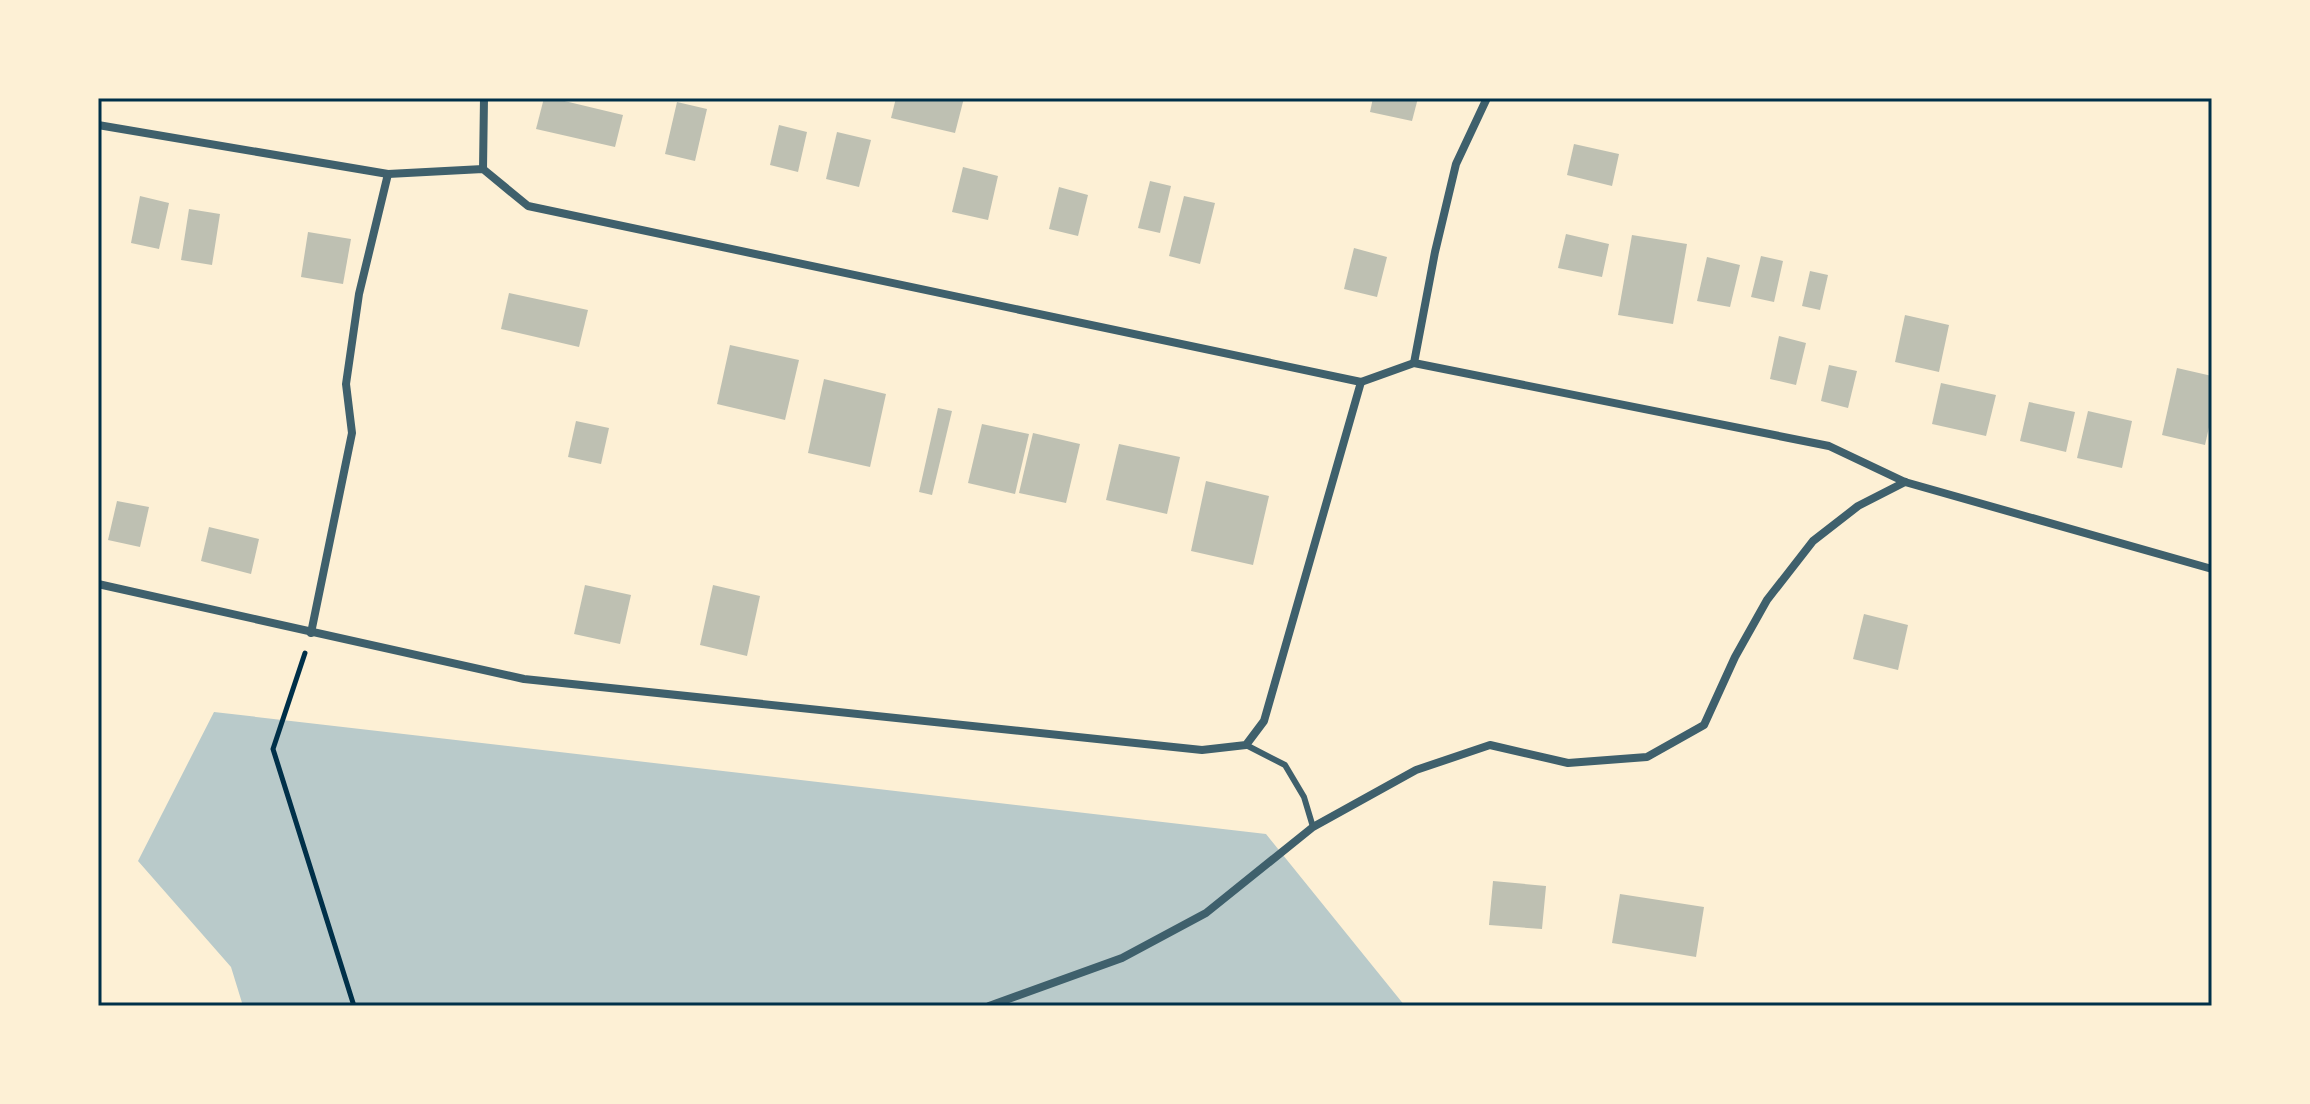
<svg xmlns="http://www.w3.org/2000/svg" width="2310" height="1104" font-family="'Fira Sans',sans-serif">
<rect width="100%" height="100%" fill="#fdf0d5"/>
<path fill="#b9caca" d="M214,712l1052,122 139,172h-1162l-12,-39 -93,-106z"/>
<g fill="#bec0b2">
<path d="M544,98h8l71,17 -8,32 -79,-18z"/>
<path d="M896,98h68l-9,35 -64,-15z"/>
<path d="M1373,98h45l-6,23 -42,-9z"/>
<path d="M677,102l30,7 -12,52 -30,-7z"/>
<path d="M779,125l28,7 -9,40 -28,-7z"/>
<path d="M837,132l34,8 -12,47 -33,-8z"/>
<path d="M1574,144l45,10 -7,32 -45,-11z"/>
<path d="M963,167l35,9 -10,44 -36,-8z"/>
<path d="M1150,181l21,5 -11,47 -22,-5z"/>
<path d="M1059,187l29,8 -10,41 -29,-7z"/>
<path d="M140,196l29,7 -10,46 -28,-6z"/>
<path d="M1184,196l31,7 -15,61 -31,-8z"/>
<path d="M189,209l31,5 -8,51 -31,-5z"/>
<path d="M308,232l43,7 -8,45 -42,-7z"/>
<path d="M1566,234l43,10 -7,33 -44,-9z"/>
<path d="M1632,235l55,9 -14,80 -55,-9z"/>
<path d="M1354,248l33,9 -10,40 -33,-8z"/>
<path d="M1761,256l22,5 -9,41 -23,-5z"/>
<path d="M1707,257l33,8 -10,42 -33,-6z"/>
<path d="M1810,271l18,4 -8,35 -18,-4z"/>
<path d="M509,293l79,17 -9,37 -78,-18z"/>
<path d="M1905,315l44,10 -10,47 -44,-10z"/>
<path d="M1779,336l27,7 -10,42 -26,-6z"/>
<path d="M730,345l69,15 -14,60 -68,-16z"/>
<path d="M1829,365l28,6 -9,37 -27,-7z"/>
<path d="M2177,368l35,8v38l-7,31 -43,-10z"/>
<path d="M824,379l62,15 -16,73 -62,-14z"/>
<path d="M1941,383l55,12 -10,41 -54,-12z"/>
<path d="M2029,402l46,10 -9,40 -46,-11z"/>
<path d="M938,408l14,3 -20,84 -13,-3z"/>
<path d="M2088,411l44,10 -10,47 -45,-10z"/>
<path d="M576,421l33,7 -8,36 -33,-7z"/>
<path d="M982,424l47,10 -14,60 -47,-11z"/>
<path d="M1033,433l47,11 -14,59 -47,-10z"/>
<path d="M1119,444l61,13 -13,57 -61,-14z"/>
<path d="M1206,481l63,15 -16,69 -62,-14z"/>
<path d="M117,501l32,6 -9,40 -32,-7z"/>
<path d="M209,527l50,12 -8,35 -50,-13z"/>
<path d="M585,585l46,10 -11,49 -46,-10z"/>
<path d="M713,585l47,11 -13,60 -47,-11z"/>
<path d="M1864,614l44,11 -10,45 -45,-11z"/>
<path d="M1493,881l53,5 -4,43 -53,-4z"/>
<path d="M1620,894l84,13 -8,50 -84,-14z"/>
</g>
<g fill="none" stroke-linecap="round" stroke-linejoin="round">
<path stroke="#003049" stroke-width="5" d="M305,653l-32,96 81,257"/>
<path stroke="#3f606c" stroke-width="6" d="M1246,745l39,20 19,32 9,30"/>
<g stroke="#3f606c" stroke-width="8">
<path d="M98,125l290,49 95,-5 45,37 833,176 53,-19 415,83 76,36 307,87"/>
<path d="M483,169l1,-71"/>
<path d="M1414,363l21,-111 21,-88 31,-66"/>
<path d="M98,584l426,95 678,71 44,-5 18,-24 97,-339"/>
<path d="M311,633l41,-200 -6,-49 13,-90 29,-120"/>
<path d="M989,1006l133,-48 84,-45 107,-86 103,-57 74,-25 78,18 79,-6 57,-32 31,-68 32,-57 46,-59 45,-35 47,-24"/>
</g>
</g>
<rect width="2310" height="1104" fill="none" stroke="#fdf0d5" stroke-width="200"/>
<rect x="100" y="100" width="2110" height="904" fill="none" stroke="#003049" stroke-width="3"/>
</svg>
